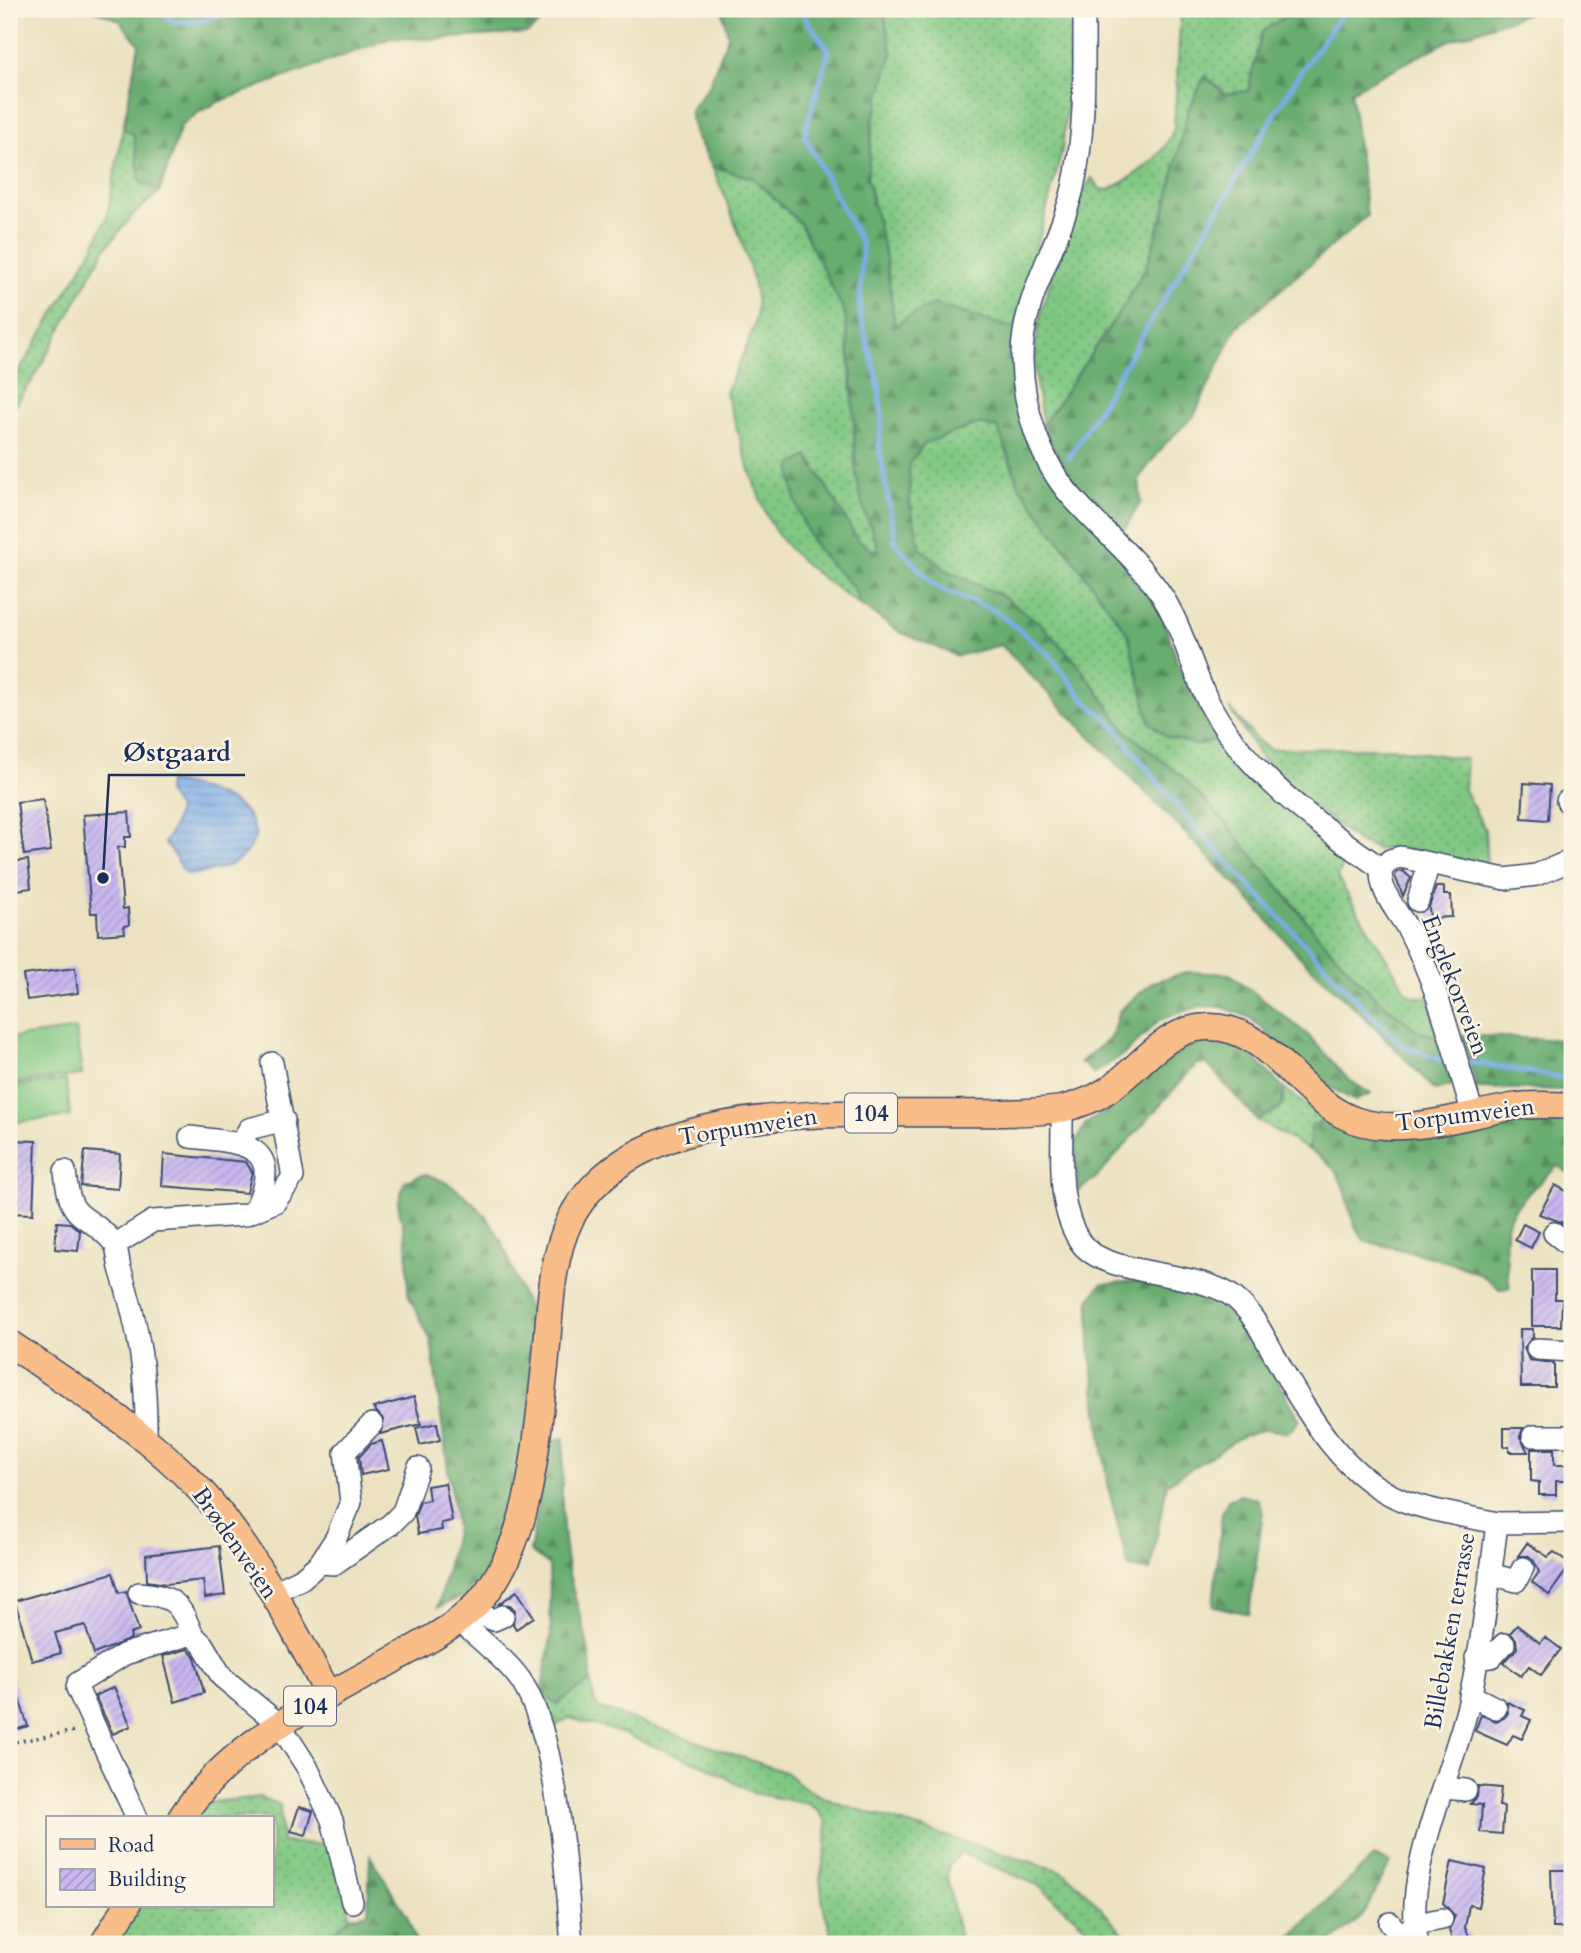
<svg xmlns="http://www.w3.org/2000/svg" width="1581" height="1953" font-family="Cardo,serif">
<defs>
<pattern id="grass-dots" width="8" height="8" patternUnits="userSpaceOnUse" patternTransform="scale(1.75)"><rect width="8" height="8" fill="#80c782"/><path d="M2 2h.1M6 6h.1" fill="none" stroke="#68a26e" stroke-width="1.8" stroke-linecap="round"/></pattern>
<pattern id="forest-firs" width="22" height="20" patternUnits="userSpaceOnUse" patternTransform="scale(1.75)"><rect width="22" height="20" fill="#68ac70"/><path d="M5 1l3.5 6h-7zM16 11l3.5 6h-7z" fill="#558c5f"/></pattern>
<pattern id="water-rules" width="6" height="5" patternUnits="userSpaceOnUse" patternTransform="scale(1.75)"><rect width="6" height="5" fill="#7cace7"/><path d="M0 2.5h6" fill="none" stroke="#658cbe"/></pattern>
<pattern id="building-hatch" width="6" height="6" patternUnits="userSpaceOnUse" patternTransform="scale(1.75)"><rect width="6" height="6" fill="#c9b7f0"/><path d="M-1 1l2-2M0 6l6-6M5 7l2-2" fill="none" stroke="#a295c6"/></pattern>
</defs>
<rect width="100%" height="100%" fill="#fcf5e5"/>
<filter id="ink" filterUnits="userSpaceOnUse"><feTurbulence type="fractalNoise" baseFrequency=".0143" numOctaves="2"/><feDisplacementMap in="SourceGraphic" scale="14" xChannelSelector="R" yChannelSelector="G"/><feConvolveMatrix kernelMatrix="1 2 1 2 8 2 1 2 1" color-interpolation-filters="sRGB"/></filter>
<filter id="wash" filterUnits="userSpaceOnUse"><feTurbulence type="fractalNoise" baseFrequency=".00686" numOctaves="4" result="noise"/><feDisplacementMap in="SourceGraphic" scale="28" xChannelSelector="R" yChannelSelector="G"/><feGaussianBlur stdDeviation="1.57" result="paint"/><feColorMatrix in="noise" values="0 0 0 0 0 0 0 0 0 0 0 0 0 0 0 0 0 1.4 0 .05"/><feComposite in="paint" operator="in"/></filter>
<g filter="url(#wash)">
<rect width="100%" height="100%" fill="#ece2c1"/>
<g fill="url(#grass-dots)" stroke="#4e7b70" stroke-width="2">
<path d="M883,9h187l-1,77 -7,65 -47,178 -81,-25 -39,24 -9,-69 -19,-82 6,-55 19,-70z"/>
<path d="M1181,9h115l-34,23 -14,59 -23,3 -19,-18 -58,186 -21,39 -84,124c-5,-26 -10,-55 -7,-82 5,-51 31,-101 46,-150l10,-15 8,11 9,1c26,-14 56,-33 65,-62z"/>
<path d="M123,128l11,6 6,48 20,9 -29,26 -26,32 -70,127 -26,39v-27l83,-138 15,-33z"/>
<path d="M712,166l42,13 46,44 45,90 17,191 17,46 -9,-1 -12,-9 -50,-84 -17,23c6,20 10,45 21,62 15,23 43,37 48,64 -28,-20 -61,-41 -82,-70 -21,-29 -40,-106 -52,-142 9,-23 23,-47 29,-71 10,-34 -29,-122 -43,-156z"/>
<path d="M978,424l20,4 21,57 109,149 23,89 70,15 85,86 47,37 -11,7 -5,9 70,115 7,5h14l11,39 -20,-4 -45,-36 -53,-57 -32,-41 -108,-122 -54,-44 -50,-69 -73,-66 -58,-27 -26,-22 -10,-45 -1,-39 15,-21z"/>
<path d="M1229,708l29,33 12,8 121,-1 75,11 -2,31 21,39 2,34 -13,2 -60,-15 -37,-1 -17,-6 -70,-55 -29,-31z"/>
<path d="M1285,1089l42,32 -16,4 -2,25 -52,-30 24,-12z"/>
<path d="M591,1681l3,20 5,7 186,64 23,18 26,12 227,69c25,16 50,51 73,73h-29l-67,-59 -77,-32 -12,12 -2,13 14,66h-127l-11,-39 -3,-26 6,-30v-27l-9,-12 -9,-6 -55,-11 -45,-26 -95,-37 -44,-12 -15,9 -8,-8 -2,-13 4,-7 9,5z"/>
<path d="M260,1797l20,8 2,37 46,3 12,9 10,63 -28,27h-207l23,-38h133v-88h-77l10,-15z"/>
</g>
<g fill="url(#forest-firs)" stroke="#426e67" stroke-width="2">
<path d="M92,9h464l-28,24 -95,6 -42,-1 -173,64 -19,10 -18,14 -21,65 -20,-9 -6,-47 -11,-7 16,-84 -20,-24z"/>
<path d="M722,9h161l9,43 -19,70 -6,55 19,82 9,68 9,-8 30,-15 81,25 1,72 143,205 21,64 15,30 26,38 -23,7 -31,-8 -17,-14 -22,-89 -109,-149 -21,-57 -20,-4 -53,19 -16,21 1,39 10,45 26,22 58,27 37,27 36,39 50,69 54,44 45,47 95,116 53,57 45,36 20,4 15,49 -19,5 -62,-65 -72,-67 -67,-75 -233,-238 -44,11 -57,-24 -40,-27c-4,-21 -18,-28 -32,-43 -21,-24 -39,-65 -36,-97l16,-9 50,84 12,9 9,1 -17,-46 -7,-35 -2,-81 -8,-75 -45,-90 -46,-44 -42,-13 -18,-34 -4,-21 19,-26 19,-49z"/>
<path d="M1296,9h244l-92,32 -97,50 16,125 -130,111 -43,89 -28,27 -27,35 2,24 -19,32c-40,-39 -57,-58 -79,-109l84,-124 21,-39 19,-59 20,-90 18,-37 20,18 23,-3 14,-59z"/>
<path d="M1188,972l42,2 77,60 41,45 23,15 -16,7 -28,-15 -78,-69 -27,-10 -21,-1 -42,14 -33,33 -32,20 -14,-11 31,-24 8,-27 7,-6 27,-23z"/>
<path d="M1462,1035l102,5 8,3v47l-95,-2z"/>
<path d="M1200,1036l39,7 46,46 -4,19 -24,12 -50,-56h-11l-99,113 -19,14 -3,-47 10,-20 27,-17 10,-17 30,-28z"/>
<path d="M1572,1118v57l-14,-9c-55,49 -58,49 -48,122l-11,1c-21,-26 -100,-39 -134,-48 -28,-32 -6,-65 -56,-91l2,-25 16,-4z"/>
<path d="M425,1174c40,12 68,44 83,82 9,23 12,45 30,64l-14,136 -18,73 -15,37 -27,30 -26,11 18,-78 -25,-188 -23,-47 -1,-49 -9,-41 7,-23z"/>
<path d="M1135,1281c26,2 54,3 79,16 36,19 65,88 86,123l-12,13 -21,-4 -23,6 -77,49 -17,87 -22,-4 -21,-85 -17,-133 -1,-49 12,-16z"/>
<path d="M564,1438c-3,47 -4,90 5,136 8,37 23,69 22,107l-35,23 -8,-5 -6,-11 9,-52 -2,-71 -19,-13 19,-110z"/>
<path d="M1240,1495l18,4 5,13 -14,102 -36,-8 9,-93 6,-13z"/>
<path d="M370,1856l37,60 10,28h-95l28,-27 18,-4z"/>
<path d="M1374,1856l16,7 -26,51 -36,30h-45z"/>
</g>
<g fill="#80c782" stroke="#4e7b70" stroke-width="2">
<path d="M76,1029l6,46 -73,9v-46z"/>
<path d="M66,1080l4,36 -60,7 -1,-36z"/>
</g>
<path fill="url(#water-rules)" stroke="#4c6ea2" stroke-width="2" d="M168,782c23,3 63,13 79,32 4,5 6,15 9,21 -12,32 -37,36 -69,40 -10,-10 -11,-23 -23,-32l9,-15 5,-19 -11,-16z"/>
<g fill="none" stroke-linecap="round" stroke-linejoin="round">
<g stroke="#7cace7" stroke-width="5">
<path d="M157,9l18,14 28,-2 29,-12"/>
<path d="M799,9l30,42 -25,84 58,110 -2,71 18,65 4,35 -3,30 17,98 39,42 61,25 53,43 36,47 23,18 76,96 186,199 34,32 39,15"/>
<path d="M1069,458l227,-379 49,-70"/>
<path d="M1469,1062l103,17"/>
</g>
</g>
<g id="blocks">
<g fill="url(#building-hatch)">
<path d="M1524,783l26,2 -2,35 -26,-2z"/>
<path d="M43,799l8,52 -27,4 -7,-53z"/>
<path d="M129,812l2,25h-6v10h-7l5,62 5,-1 1,17 -5,1 1,7 -27,2 -1,-22h-6l-8,-98z"/>
<path d="M28,860l3,28 -22,3v-29z"/>
<path d="M1403,871l8,7 -8,18 -8,-20 2,-4z"/>
<path d="M1436,887h8v8h7l1,22 -22,1 -1,-11z"/>
<path d="M75,968l3,25 -51,7 -4,-25z"/>
<path d="M11,1140l25,1 -3,73 -24,-1z"/>
<path d="M85,1151l35,3 -2,35 -37,-3z"/>
<path d="M164,1154l82,8 6,10 -5,21 -85,-7z"/>
<path d="M1555,1185l17,9v37l-11,-9 -22,-8z"/>
<path d="M57,1222l13,1 10,8 -2,20 -23,-2z"/>
<path d="M1523,1224l16,8 -8,16 -16,-8z"/>
<path d="M1532,1270h23v29h7l-1,27h-29z"/>
<path d="M1520,1329h13v8l-9,11 5,12 25,3v24h-33z"/>
<path d="M414,1397l7,27 -41,10 4,-14 -11,-12z"/>
<path d="M437,1423l3,17 -20,5 -4,-17z"/>
<path d="M1504,1428h19l-3,9 8,15h-19v-5h-5z"/>
<path d="M382,1441l7,28 -28,6 -2,-18 12,-13z"/>
<path d="M1531,1449h23v16h14v16h-12v14h-17v-13l-8,-1z"/>
<path d="M445,1483l7,38 -11,2 1,7 -24,4 -3,-18 5,-14 9,-2 -2,-14z"/>
<path d="M1527,1543l21,14 6,-5 17,12 -22,31 -17,-13 7,-10 -5,-11 -5,-5h-11z"/>
<path d="M219,1546l6,49 -20,3 -2,-18 -37,4 -19,-3 -1,-26z"/>
<path d="M113,1573l6,20 7,-2 13,40 -9,3 1,5 -37,15 -9,-29 -30,8 6,20 -29,8 -17,-60z"/>
<path d="M517,1591l17,26 -18,12 -3,-5 2,-14 -5,-5 -11,-1z"/>
<path d="M1517,1625l23,18 5,-6 16,12 -20,26 -12,-9 -8,10 -17,-13 13,-15 -1,-9 -6,-6z"/>
<path d="M188,1649l7,8 9,36 -29,9 -12,-46z"/>
<path d="M9,1677h3l16,49 -19,6z"/>
<path d="M114,1687l17,39 -18,8 -18,-38z"/>
<path d="M1507,1702l18,8 -3,6 9,4 -9,19 -9,-4 -6,10 -32,-14 6,-16 15,6 8,-3 4,-5z"/>
<path d="M1478,1786l23,2 -2,18 5,1 -2,27 -22,-2 2,-27 -12,-1 7,-7z"/>
<path d="M299,1807l14,4 -7,24 -15,-4z"/>
<path d="M1452,1861l34,8 -8,38 -9,-2 -4,23 8,16h-20l-4,-14 6,-14 -12,-13z"/>
<path d="M1551,1870h21v58h-19z"/>
</g>
</g>
</g>
<g filter="url(#ink)">
<use href="#blocks" fill-opacity="0" stroke="#3a4a6d" stroke-width="2"/>
<g fill="none" stroke-linecap="round" stroke-linejoin="round">
<g stroke="#3a4a6d" stroke-width="24">
<g id="minor">
<path d="M1084,9c0,59 2,122 -11,179 -14,60 -52,109 -51,172 1,48 18,101 50,137 28,32 62,59 86,93 24,33 32,75 50,111 37,72 110,123 174,168"/>
<path d="M1567,801l5,2"/>
<path d="M1418,901l11,-38"/>
<path d="M1062,1109c1,43 -7,97 19,134 24,33 108,27 148,51 24,15 38,49 52,73 30,52 64,111 123,134 28,11 63,15 93,22"/>
<path d="M1473,1114c-19,-61 -34,-126 -64,-183 -9,-17 -32,-41 -27,-62l8,-9 10,-3 105,22 31,-4 36,-15"/>
<path d="M190,1137c52,6 97,6 64,74"/>
<path d="M241,1143l8,-14 35,-9"/>
<path d="M65,1171c5,56 21,38 49,72 4,5 4,18 6,25 19,60 27,108 26,171"/>
<path d="M1554,1233l18,14"/>
<path d="M116,1244l37,-23 91,-6 31,-13 18,-25 -21,-114"/>
<path d="M1537,1349l35,2"/>
<path d="M1533,1436h39"/>
<path d="M320,1563l14,1 57,-40 12,-12 15,-44"/>
<path d="M1491,1574l25,7 7,-13"/>
<path d="M139,1593c35,3 41,10 53,41"/>
<path d="M272,1593l29,-14 19,-16 16,-25 15,-36 -6,-50 27,-28"/>
<path d="M471,1611l23,9 9,-4"/>
<path d="M459,1620c18,18 52,43 64,64 35,57 43,191 49,260"/>
<path d="M1476,1658l16,-1 12,-13"/>
<path d="M1470,1695l26,13"/>
<path d="M1444,1788l22,2"/>
<path d="M137,1818l-60,-130 1,-5 47,-29 67,-20 11,11 19,32 58,48 27,42 25,53 20,82"/>
<path d="M1390,1923l10,13 16,-12 26,-5"/>
<path d="M1418,1944c-17,-71 35,-171 51,-242 13,-59 21,-120 28,-179l75,-1"/>
</g>
</g>
<g stroke="#3a4a6d" stroke-width="29">
<g id="major">
<path d="M9,1343c70,48 144,93 200,157 49,57 84,129 120,195"/>
<path d="M181,1818c48,-75 136,-116 212,-158 33,-19 71,-36 94,-68 46,-63 49,-150 58,-225 5,-47 4,-104 25,-147 73,-147 357,-93 492,-111 16,-4 31,-9 44,-18 33,-21 58,-63 101,-64 63,-3 93,76 150,94 51,16 111,-8 162,-15 18,-2 35,-1 53,0"/>
<path d="M103,1944l24,-38"/>
</g>
</g>
<path stroke="#3a4a6d" stroke-width="3.5" stroke-dasharray="2 5" stroke-linecap="butt" d="M9,1743l66,-12"/>
<use href="#minor" stroke="#fff" stroke-width="21"/>
<use href="#major" stroke="#f8bd89" stroke-width="26"/>
</g>
</g>
<g text-anchor="middle" dominant-baseline="central" stroke-width="5" stroke-linejoin="round" paint-order="stroke">
<g fill="#fcf5e5" stroke="#5e6a86" stroke-width="2">
<rect x="845" y="1093.5" width="52" height="39" rx="5"/>
<rect x="284" y="1686.5" width="52" height="39" rx="5"/>
</g>
<g font-size="23" font-weight="bold" fill="#1b2f5e">
<text x="871" y="1113">104</text>
<text x="310" y="1706">104</text>
</g>
<g font-size="24" fill="#1b2f5e" stroke="#fcf5e5">
<text transform="translate(1455 985) rotate(69)">Englekorveien</text>
<text transform="translate(1465 1115) rotate(-7)">Torpumveien</text>
<text transform="translate(748 1127) rotate(-9)">Torpumveien</text>
<text transform="translate(235 1543) rotate(55)">Brødenveien</text>
<text transform="translate(1450 1631) rotate(-80)">Billebakken terrasse</text>
</g>
</g>
<path fill="none" stroke="#1b2f5e" stroke-width="2.5" d="M103 878L109 775H245"/>
<circle fill="#1b2f5e" stroke="#fcf5e5" stroke-width="2.5" cx="103" cy="878" r="7"/>
<g font-size="26" text-anchor="middle" font-weight="bold" fill="#1b2f5e" stroke="#fcf5e5" stroke-width="5" stroke-linejoin="round" paint-order="stroke">
<text x="177" y="761">Østgaard</text>
</g>
<rect width="1581" height="1953" fill="none" stroke="#fcf5e5" stroke-width="35"/>
<rect x="46" y="1816" width="228" height="91" fill="#fcf5e5" stroke="#a2a6af" stroke-width="2"/>
<rect x="60" y="1839" width="35" height="10" fill="#f8bd89" stroke="#a2a6af" stroke-width="2"/>
<text x="108" y="1852" font-size="21" fill="#1b2f5e">Road</text>
<rect x="60" y="1869" width="35" height="21" fill="url(#building-hatch)" stroke="#a2a6af" stroke-width="2"/>
<text x="108" y="1886" font-size="21" fill="#1b2f5e">Building</text>
</svg>
